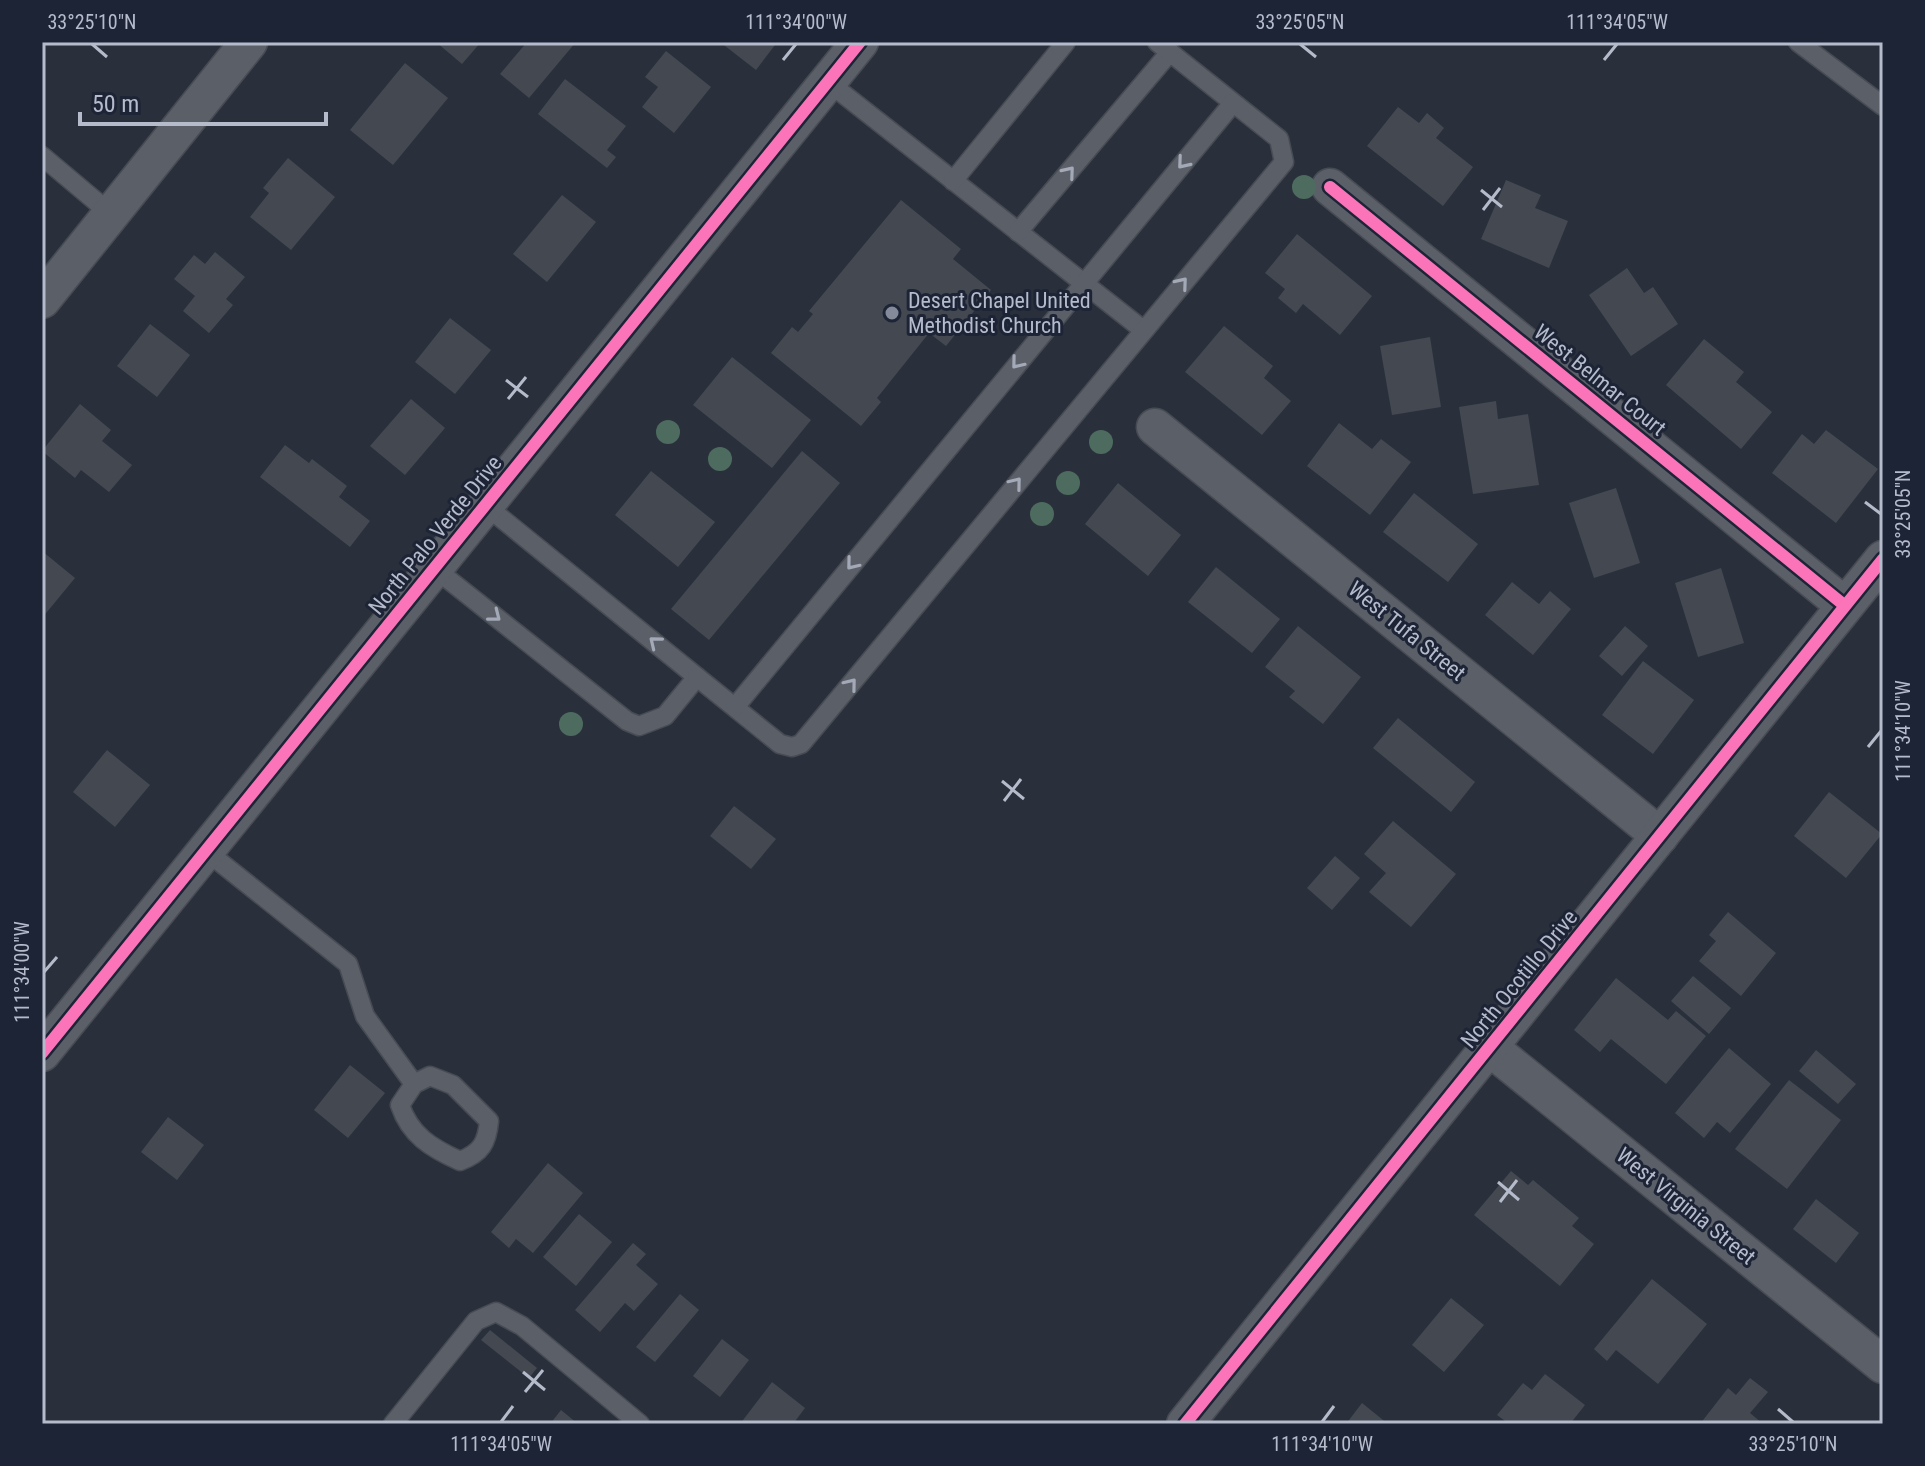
<svg xmlns="http://www.w3.org/2000/svg" width="1925" height="1466" font-family="'Roboto Condensed',sans-serif">
<rect width="100%" height="100%" fill="#2a303b"/>
<g fill="#434851">
<path d="M436,42h45l-19,22z"/>
<path d="M527,42h49l-47,56 -29,-24z"/>
<path d="M720,42h51l4,3 -19,25z"/>
<path d="M666,51l45,36 -37,46 -32,-26 16,-20 -13,-10z"/>
<path d="M405,63l43,35 -55,67 -43,-35z"/>
<path d="M565,79l61,47 -19,24 9,7 -9,11 -69,-54z"/>
<path d="M1398,107l21,16 8,-10 17,15 -8,10 37,29 -30,39 -76,-60z"/>
<path d="M288,158l47,39 -44,53 -41,-33 19,-24 -6,-5z"/>
<path d="M1506,180l35,15 -6,13 33,13 -19,47 -68,-29z"/>
<path d="M562,195l34,27 -49,60 -34,-28z"/>
<path d="M901,200l60,49 -8,10 38,31 -45,56 -17,-13 -52,65 4,4 -20,24 -90,-73 21,-26 6,5 15,-18 -4,-3z"/>
<path d="M1297,234l75,62 -32,39 -37,-31 -7,9 -18,-15 7,-9 -20,-16z"/>
<path d="M215,252l30,25 -19,22 7,6 -24,28 -26,-22 12,-15 -21,-17 20,-24 11,9z"/>
<path d="M1627,268l17,25 9,-6 25,37 -47,32 -42,-61z"/>
<path d="M450,318l41,32 -36,44 -40,-32z"/>
<path d="M150,324l40,31 -33,42 -40,-31z"/>
<path d="M1224,326l49,40 -9,12 27,23 -29,34 -77,-63z"/>
<path d="M1430,337l11,70 -49,8 -12,-69z"/>
<path d="M1704,339l40,33 -8,10 36,30 -31,37 -75,-64z"/>
<path d="M732,357l79,63 -39,48 -79,-63z"/>
<path d="M411,399l34,29 -40,47 -35,-29z"/>
<path d="M1496,401l2,18 30,-5 11,71 -66,9 -14,-87z"/>
<path d="M80,404l31,26 -9,11 30,24 -23,27 -28,-22 -6,8 -33,-27z"/>
<path d="M1339,423l33,26 9,-10 30,23 -41,53 -63,-49z"/>
<path d="M1826,430l52,39 -42,54 -64,-50 30,-39 12,10z"/>
<path d="M285,445l24,18 3,-4 35,27 -8,11 31,24 -20,26 -90,-70z"/>
<path d="M802,451l38,32 -131,157 -38,-31z"/>
<path d="M651,471l64,51 -37,45 -63,-52z"/>
<path d="M1118,483l63,52 -33,41 -63,-52z"/>
<path d="M1616,488l24,75 -46,15 -25,-75z"/>
<path d="M1414,493l64,51 -30,38 -65,-50z"/>
<path d="M42,551l33,27 -33,40z"/>
<path d="M1216,567l64,52 -28,34 -64,-51z"/>
<path d="M1721,568l23,75 -46,14 -23,-74z"/>
<path d="M1512,582l27,22 11,-13 21,18 -38,46 -48,-40z"/>
<path d="M1298,626l63,51 -38,47 -34,-27 6,-6 -30,-24z"/>
<path d="M1625,626l23,20 -26,30 -23,-20z"/>
<path d="M1643,661l51,39 -41,54 -51,-39z"/>
<path d="M1398,718l77,64 -24,30 -78,-64z"/>
<path d="M107,750l43,35 -35,42 -42,-35z"/>
<path d="M1829,792l53,42 -36,44 -52,-42z"/>
<path d="M734,806l42,33 -25,30 -41,-33z"/>
<path d="M1393,821l63,53 -45,53 -42,-35 17,-19 -22,-19z"/>
<path d="M1335,856l25,22 -28,32 -25,-22z"/>
<path d="M1728,912l48,41 -35,43 -42,-35 17,-20 -7,-6z"/>
<path d="M1693,976l38,32 -22,26 -38,-33z"/>
<path d="M1616,978l52,42 8,-9 30,25 -40,48 -55,-45 -11,13 -26,-22z"/>
<path d="M1729,1048l42,36 -41,49 -13,-11 -13,16 -29,-25z"/>
<path d="M1816,1050l40,34 -18,20 -39,-33z"/>
<path d="M350,1065l35,28 -37,45 -34,-28z"/>
<path d="M1789,1080l52,40 -54,69 -52,-40z"/>
<path d="M168,1117l36,28 -27,35 -36,-28z"/>
<path d="M548,1163l35,30 -50,60 -17,-14 -7,9 -18,-16z"/>
<path d="M1511,1171l17,14 5,-5 46,38 -7,8 22,18 -34,42 -86,-71z"/>
<path d="M1816,1199l43,34 -23,30 -43,-34z"/>
<path d="M579,1214l33,28 -36,44 -33,-29z"/>
<path d="M633,1243l13,11 -10,11 22,19 -24,27 -9,-8 -25,29 -25,-22z"/>
<path d="M1652,1279l55,45 -49,60 -42,-34 -9,11 -13,-12z"/>
<path d="M680,1294l19,16 -44,52 -19,-15z"/>
<path d="M1451,1298l33,27 -40,47 -32,-27z"/>
<path d="M490,1330l47,38 -8,10 -48,-38z"/>
<path d="M722,1339l27,21 -29,37 -27,-21z"/>
<path d="M1545,1374l40,31 -15,19h-61l-12,-9 26,-32 9,7z"/>
<path d="M1750,1378l18,14 -18,21 13,11h-63l28,-36 8,7z"/>
<path d="M772,1382l33,26 -12,16h-53z"/>
<path d="M1362,1403l26,21h-42z"/>
<path d="M561,1410l17,14h-28z"/>
</g>
<g fill="none" stroke-linecap="round" stroke-linejoin="round">
<g stroke="#474b53" stroke-width="21">
<g id="service">
<path d="M1798,42l85,64"/>
<path d="M828,82l314,247"/>
<path d="M42,156l69,58"/>
<path d="M953,181l113,-139"/>
<path d="M1018,232l152,-180"/>
<path d="M434,568l193,153 12,5 26,-10 32,-39 -212,-172"/>
<path d="M697,677l83,67 12,3 9,-3 483,-582 -5,-23 -122,-97"/>
<path d="M735,707l498,-604"/>
<path d="M206,851l142,113 17,52 49,68 16,-8 23,9 36,36c-2,22 -8,32 -29,40 -29,-13 -50,-26 -60,-56l14,-21"/>
<path d="M393,1424l83,-103 20,-9 26,14 118,98"/>
</g>
</g>
<g stroke="#474b53" stroke-width="39">
<g id="minor">
<path d="M1330,187l514,418"/>
<path d="M42,300l207,-258"/>
<path d="M1155,427l505,409"/>
<path d="M1489,1047l394,318"/>
<path d="M42,1053l818,-1011"/>
<path d="M1185,1424l698,-865"/>
</g>
</g>
<use href="#service" stroke="#5b5f68" stroke-width="18"/>
<use href="#minor" stroke="#5b5f68" stroke-width="36"/>
<g stroke="#1d2436" stroke-width="17">
<g id="cycleway">
<path d="M1330,187l514,418"/>
<path d="M42,1053l818,-1011"/>
<path d="M1185,1424l698,-865"/>
</g>
</g>
<use href="#cycleway" stroke="#fb73b8" stroke-width="12"/>
</g>
<g fill="#4d6c5f">
<circle cx="1304" cy="187" r="12"/>
<circle cx="668" cy="432" r="12"/>
<circle cx="1101" cy="442" r="12"/>
<circle cx="720" cy="459" r="12"/>
<circle cx="1068" cy="483" r="12"/>
<circle cx="1042" cy="514" r="12"/>
<circle cx="571" cy="724" r="12"/>
</g>
<defs><path id="oneway-chevron" d="M-2-3.5L2.5 0L-2 3.5" fill="none" stroke-width="1.6" stroke-linecap="round" stroke-linejoin="round" transform="scale(2)"/></defs>
<g stroke="#a3a9b7">
<use href="#oneway-chevron" transform="translate(1183 163) rotate(130)"/>
<use href="#oneway-chevron" transform="translate(1069 172) rotate(-50)"/>
<use href="#oneway-chevron" transform="translate(1182 283) rotate(-50)"/>
<use href="#oneway-chevron" transform="translate(1017 363) rotate(129)"/>
<use href="#oneway-chevron" transform="translate(1016 483) rotate(-51)"/>
<use href="#oneway-chevron" transform="translate(852 564) rotate(129)"/>
<use href="#oneway-chevron" transform="translate(495 616) rotate(38)"/>
<use href="#oneway-chevron" transform="translate(655 642) rotate(-141)"/>
<use href="#oneway-chevron" transform="translate(851 684) rotate(-51)"/>
</g>
<path fill="none" stroke="#b5bbcb" stroke-width="3" d="M92,44l15,13M1300,44l16,13M783,60l13,-16M1604,60l13,-16M1481,190l21,17M1483,210l17,-22M506,380l22,17M508,399l18,-22M1865,502l16,12M1868,747l13,-16M1002,781l22,18M1004,801l17,-22M44,972l13,-15M1498,1182l21,18M1500,1202l17,-22M523,1372l22,18M525,1392l18,-22M1778,1409l15,13M501,1422l12,-16M1322,1422l12,-16"/>
<circle fill="#848a99" stroke="#1d2436" stroke-width="3" cx="892" cy="313" r="8"/>
<g text-anchor="middle" dominant-baseline="central" stroke-width="6" stroke-linejoin="round" paint-order="stroke">
<g font-size="22" fill="#b5bbcb" stroke="#1d2436" text-anchor="start">
<text x="908" y="300">Desert Chapel United<tspan x="908" dy="25">Methodist Church</tspan></text>
</g>
<g font-size="22" fill="#b5bbcb" stroke="#1d2436">
<text transform="translate(1600 380) rotate(39)">West Belmar Court</text>
<text transform="translate(435 535) rotate(-51)">North Palo Verde Drive</text>
<text transform="translate(1407 631) rotate(39)">West Tufa Street</text>
<text transform="translate(1519 979) rotate(-51)">North Ocotillo Drive</text>
<text transform="translate(1686 1206) rotate(39)">West Virginia Street</text>
</g>
</g>
<rect width="1925" height="1466" fill="none" stroke="#1d2436" stroke-width="88"/>
<path d="M80 112v12h246v-12" fill="none" stroke="#b5bbcb" stroke-width="4"/>
<text x="92" y="112" font-size="24" fill="#b5bbcb" stroke="#1d2436" stroke-width="6" paint-order="stroke">50 m</text>
<rect x="44" y="44" width="1837" height="1378" fill="none" stroke="#b5bbcb" stroke-width="3"/>
<g font-size="20" text-anchor="middle" fill="#b5bbcb">
<text x="92" y="29">33°25'10"N</text>
<text x="796" y="29">111°34'00"W</text>
<text x="1300" y="29">33°25'05"N</text>
<text x="1617" y="29">111°34'05"W</text>
<text transform="translate(1903 514) rotate(-90)" y="7">33°25'05"N</text>
<text transform="translate(1903 731) rotate(-90)" y="7">111°34'10"W</text>
<text transform="translate(22 972) rotate(-90)" y="7">111°34'00"W</text>
<text x="501" y="1451">111°34'05"W</text>
<text x="1322" y="1451">111°34'10"W</text>
<text x="1793" y="1451">33°25'10"N</text>
</g>
</svg>
